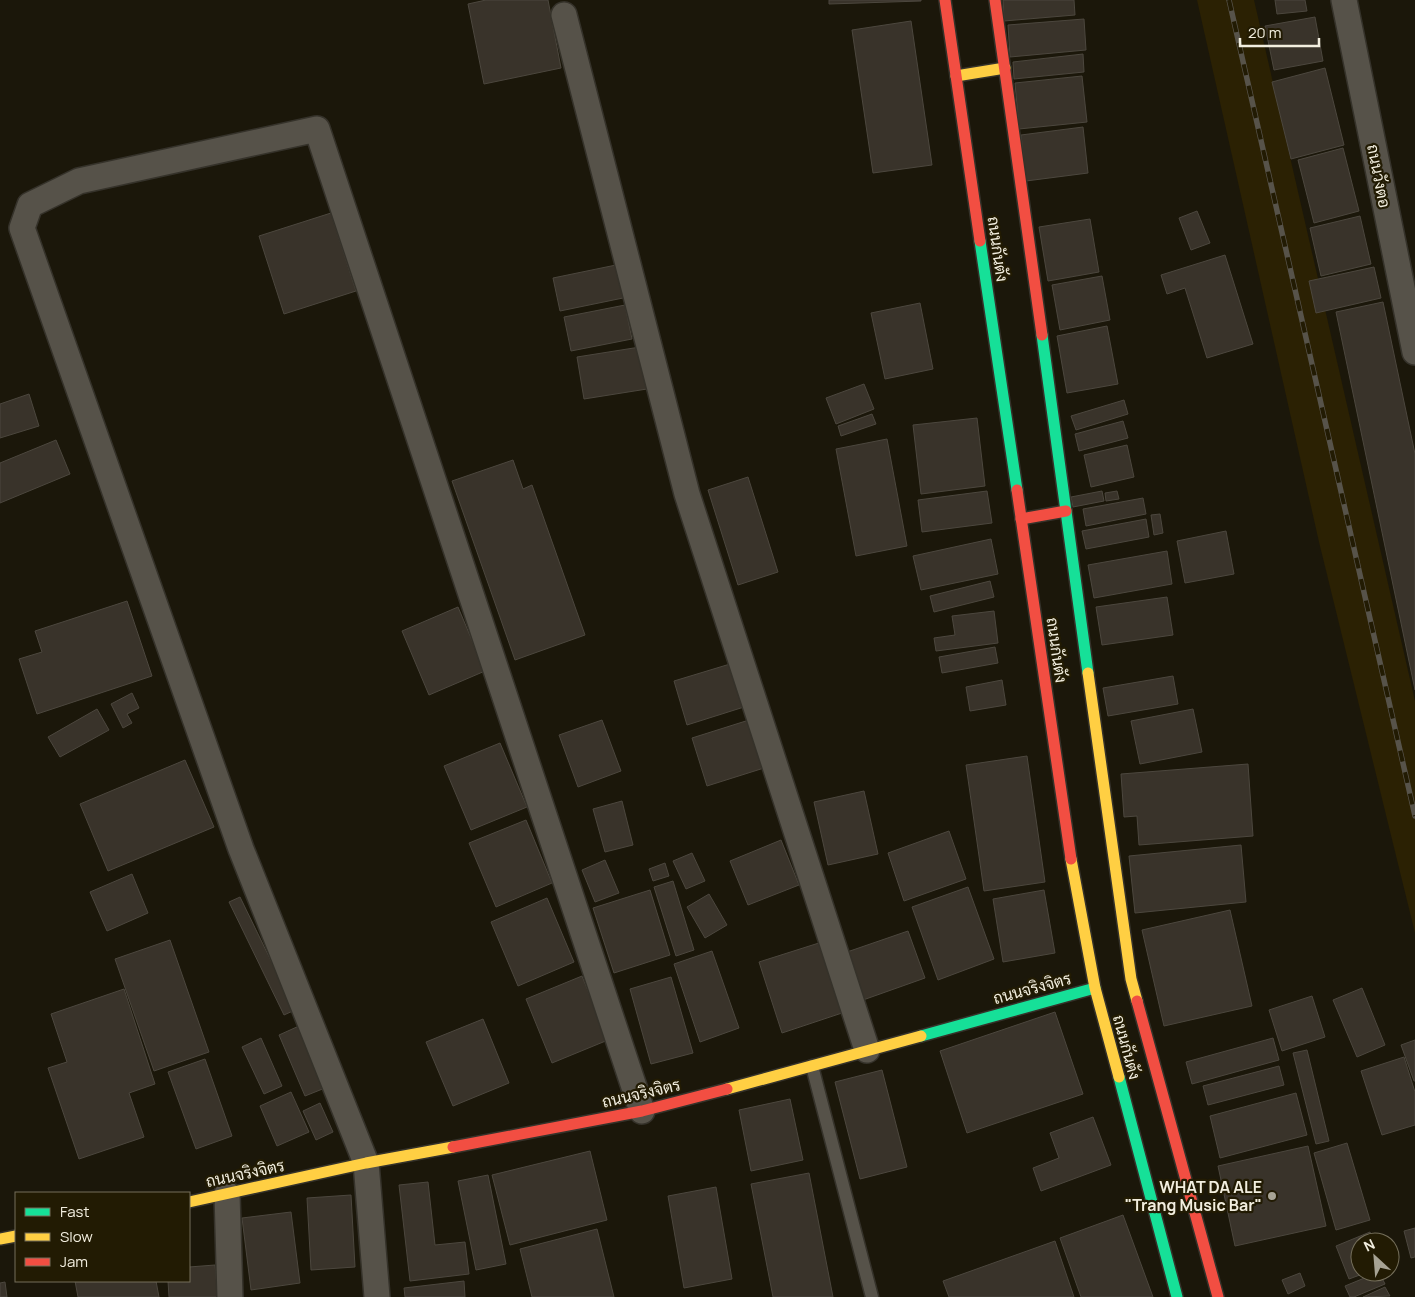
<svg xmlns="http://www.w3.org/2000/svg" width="1415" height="1297" font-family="Manrope,Sarabun,sans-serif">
<rect width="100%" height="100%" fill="#1b170a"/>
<path fill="#2b2103" d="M1197,0h57l161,701v232l-96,-391z"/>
<g fill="#39332a" stroke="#4c473e">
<path d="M486,0h62l13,68 -77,16 -16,-80z"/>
<path d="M829,0h92v1l-92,3z"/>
<path d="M1003,0h71l1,15 -71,6z"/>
<path d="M1275,0h30l2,11 -30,3z"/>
<path d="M1315,17l8,44 -49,9 -9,-44z"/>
<path d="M1084,19l2,31 -76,7 -2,-32z"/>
<path d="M911,21l21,144 -59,8 -21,-143z"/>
<path d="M1083,54l1,18 -70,7 -1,-17z"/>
<path d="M1325,68l19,77 -53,14 -19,-77z"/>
<path d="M1082,76l5,46 -68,7 -4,-46z"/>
<path d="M1083,127l5,46 -62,8 -5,-46z"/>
<path d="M1343,148l16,63 -45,12 -16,-63z"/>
<path d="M1197,211l13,32 -19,7 -12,-32z"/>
<path d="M331,213l25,78 -72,23 -25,-78z"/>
<path d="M1360,216l11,48 -50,12 -11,-48z"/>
<path d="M1090,219l9,53 -51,9 -9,-54z"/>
<path d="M1225,255l28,89 -46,14 -22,-70 -18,6 -6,-19z"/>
<path d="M616,265l7,33 -63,13 -7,-33z"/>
<path d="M1374,267l7,31 -65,15 -7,-32z"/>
<path d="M1102,276l8,44 -50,10 -8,-45z"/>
<path d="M1383,302l32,152v236l-79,-378z"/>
<path d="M920,303l13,66 -48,10 -14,-66z"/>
<path d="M625,305l7,34 -61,12 -7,-34z"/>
<path d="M1107,326l11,58 -51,9 -10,-57z"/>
<path d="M640,347l7,42 -63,10 -7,-42z"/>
<path d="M864,384l10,25 -38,15 -10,-26z"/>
<path d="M29,394l10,32 -39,12v-34z"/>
<path d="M1124,400l4,14 -52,16 -5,-14z"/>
<path d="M872,414l4,10 -35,12 -3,-10z"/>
<path d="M977,418l8,68 -64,8 -8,-69z"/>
<path d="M1123,421l5,17 -49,13 -4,-17z"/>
<path d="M887,439l20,107 -51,10 -20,-107z"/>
<path d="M56,440l14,34 -70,29v-40z"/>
<path d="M1127,445l7,32 -43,10 -7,-32z"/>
<path d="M513,460l10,29 9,-4 53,150 -70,25 -63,-179z"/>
<path d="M748,477l30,95 -40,13 -30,-95z"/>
<path d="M987,491l5,32 -70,9 -4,-32z"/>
<path d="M1102,491l2,10 -31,6 -2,-10z"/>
<path d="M1117,491l2,8 -13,2 -1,-8z"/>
<path d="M1143,498l3,16 -60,12 -3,-17z"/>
<path d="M1160,514l3,19 -9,2 -3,-20z"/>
<path d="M1146,519l3,18 -63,12 -4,-18z"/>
<path d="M1226,531l8,43 -49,9 -8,-42z"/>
<path d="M991,539l7,35 -77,16 -8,-34z"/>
<path d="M1167,551l5,33 -78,14 -6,-33z"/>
<path d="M990,581l4,16 -60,15 -4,-16z"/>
<path d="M1167,597l6,38 -71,10 -6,-38z"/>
<path d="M127,601l25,75 -115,38 -18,-55 23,-7 -7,-21z"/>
<path d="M458,607l27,64 -56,24 -27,-64z"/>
<path d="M994,611l4,32 -62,8 -2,-13 21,-3 -3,-19z"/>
<path d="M995,647l3,16 -56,10 -3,-16z"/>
<path d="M730,664l14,43 -57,18 -13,-44z"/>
<path d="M1173,676l5,28 -70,12 -5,-28z"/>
<path d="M1002,680l4,25 -36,6 -4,-24z"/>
<path d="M132,693l7,15 -12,6 5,9 -9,5 -12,-24z"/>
<path d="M97,709l12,21 -49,27 -12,-20z"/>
<path d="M1193,709l9,43 -62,12 -9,-43z"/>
<path d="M602,720l19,51 -43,16 -19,-52z"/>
<path d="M749,720l15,48 -57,18 -15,-48z"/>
<path d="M500,743l27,64 -56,23 -27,-64z"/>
<path d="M1027,756l18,126 -61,9 -18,-126z"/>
<path d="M185,760l29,67 -106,44 -28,-67z"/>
<path d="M1248,764l5,72 -114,9 -2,-29 -13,1 -3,-43z"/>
<path d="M864,791l14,63 -50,11 -14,-63z"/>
<path d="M622,801l11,44 -28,7 -12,-43z"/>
<path d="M526,820l26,63 -56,24 -27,-64z"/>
<path d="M949,831l17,48 -62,22 -16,-48z"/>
<path d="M781,840l18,45 -51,20 -18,-44z"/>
<path d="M1241,845l5,57 -111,11 -6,-57z"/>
<path d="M692,853l13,28 -19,8 -13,-28z"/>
<path d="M605,860l14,33 -24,9 -13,-32z"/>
<path d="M665,863l4,13 -16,5 -4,-12z"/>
<path d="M132,874l16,39 -41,18 -17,-39z"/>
<path d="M673,881l21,69 -18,6 -22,-69z"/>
<path d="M968,887l26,72 -56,21 -26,-73z"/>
<path d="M650,890l20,65 -56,18 -21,-65z"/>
<path d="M1044,890l11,63 -52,9 -10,-63z"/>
<path d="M709,894l18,31 -22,13 -18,-31z"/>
<path d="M240,897l55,113 -11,5 -55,-113z"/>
<path d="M547,898l27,64 -56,24 -27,-64z"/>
<path d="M1230,910l22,96 -88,20 -22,-96z"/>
<path d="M908,931l17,47 -62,22 -16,-48z"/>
<path d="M170,940l39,112 -55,19 -39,-112z"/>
<path d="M822,942l23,70 -63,21 -23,-71z"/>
<path d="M712,951l27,77 -39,14 -26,-78z"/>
<path d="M582,976l26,64 -56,23 -26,-64z"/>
<path d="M671,977l22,76 -42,11 -21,-75z"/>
<path d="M1362,988l23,57 -28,12 -24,-57z"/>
<path d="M124,989l31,95 -26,9 15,44 -65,22 -31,-91 19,-6 -16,-48z"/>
<path d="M1312,996l13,41 -43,14 -13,-41z"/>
<path d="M1055,1012l28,82 -116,39 -27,-82z"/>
<path d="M483,1019l26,64 -56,23 -27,-64z"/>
<path d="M299,1026l26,62 -20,8 -26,-61z"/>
<path d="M261,1038l21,48 -18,8 -22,-47z"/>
<path d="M1273,1038l6,22 -87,24 -6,-22z"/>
<path d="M1415,1040v41h-1l-13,-36z"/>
<path d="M1307,1050l22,91 -13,3 -23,-91z"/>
<path d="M1404,1057l11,35v33l-33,10 -21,-64z"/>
<path d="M205,1059l27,77 -36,13 -28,-77z"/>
<path d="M1279,1066l5,19 -76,20 -5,-19z"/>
<path d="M882,1070l25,97 -47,12 -25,-97z"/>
<path d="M291,1092l18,40 -32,14 -17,-40z"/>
<path d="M1296,1093l11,42 -87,23 -10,-42z"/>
<path d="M790,1099l13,61 -52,11 -12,-61z"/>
<path d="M320,1103l13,29 -17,8 -13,-29z"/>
<path d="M1093,1117l18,48 -70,26 -8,-23 26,-10 -9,-25z"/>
<path d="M1347,1143l23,77 -34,10 -22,-77z"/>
<path d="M1308,1146l18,80 -91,20 -17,-80z"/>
<path d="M590,1151l17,69 -97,25 -18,-70z"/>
<path d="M809,1173l24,124h-60l-22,-113z"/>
<path d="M488,1175l18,89 -30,6 -18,-89z"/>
<path d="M428,1182l7,63 30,-3 4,32 -59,7 -11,-96z"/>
<path d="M716,1187l16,92 -48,9 -16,-92z"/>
<path d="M351,1195l4,72 -44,3 -4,-72z"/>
<path d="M291,1212l9,71 -49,7 -9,-72z"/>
<path d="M1123,1215l30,82h-72l-21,-59z"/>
<path d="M1415,1228v29l-4,1 -7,-27z"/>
<path d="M597,1229l17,68h-82l-12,-48z"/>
<path d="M1370,1232l4,10h-14v30h8l-19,7 -13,-33z"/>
<path d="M1055,1241l19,56h-125l-6,-16z"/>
<path d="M215,1265l3,32h-49l-1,-16h21v-14z"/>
<path d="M1379,1272l6,12 -31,13h-4l-5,-11z"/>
<path d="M1300,1273l5,13 -17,8 -6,-14z"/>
<path d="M75,1281h81l3,16h-81z"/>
<path d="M464,1281l1,16h-60l-1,-9z"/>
<path d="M5,1282l2,15h-7v-14z"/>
<path d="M1385,1287l5,9 -27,1z"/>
</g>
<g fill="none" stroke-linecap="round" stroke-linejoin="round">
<g stroke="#35322a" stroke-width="15">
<path id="lane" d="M812,1066l60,231"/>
</g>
<g stroke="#35322a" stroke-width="28">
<g id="street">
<path d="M1344,0l71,352"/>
<path d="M564,15l123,479 180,556"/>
<path d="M227,1194l3,103"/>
<path d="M377,1297l-11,-134 -125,-314 -219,-621 8,-23 49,-24 238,-52 325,982"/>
</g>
</g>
<g stroke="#35322a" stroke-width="14">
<g id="fast">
<path d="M980,241l37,249"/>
<path d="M1042,335l46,338"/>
<path d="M921,1036l174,-48"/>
<path d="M1119,1077l58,220"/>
</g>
</g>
<g stroke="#35322a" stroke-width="14">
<g id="slow">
<path d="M956,76l49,-8"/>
<path d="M1088,673l43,306 6,22"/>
<path d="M1071,859l24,129 24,89"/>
<path d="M727,1089l194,-53"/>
<path d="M189,1202l177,-39 87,-16"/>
<path d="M0,1239l16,-3"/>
</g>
</g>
<g stroke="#35322a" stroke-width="14">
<g id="jam">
<path d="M945,0l35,241"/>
<path d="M995,0l47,335"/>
<path d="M1017,490l54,369"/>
<path d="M1021,519l45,-8"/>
<path d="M1137,1001l81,296"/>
<path d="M453,1147l189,-36 85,-22"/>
</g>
</g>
<use href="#lane" stroke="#565249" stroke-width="12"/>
<use href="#street" stroke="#565249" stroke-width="25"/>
<use href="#fast" stroke="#16e098" stroke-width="11"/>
<use href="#slow" stroke="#ffcf43" stroke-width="11"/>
<use href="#jam" stroke="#f24e42" stroke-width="11"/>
<g stroke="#57534a" stroke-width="5.5">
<path id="rail" d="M1229,0l186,816"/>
</g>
<use href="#rail" stroke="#221b03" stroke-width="4" stroke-dasharray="11" stroke-linecap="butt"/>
</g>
<circle fill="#a7a394" stroke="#221b03" stroke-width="2" cx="1272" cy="1196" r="5"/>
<g text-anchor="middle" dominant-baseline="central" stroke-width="4.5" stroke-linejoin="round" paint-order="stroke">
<g font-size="16" fill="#f2eedf" stroke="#221b03">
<text transform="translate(1379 176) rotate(79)">ถนนวังตอ</text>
<text transform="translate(998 249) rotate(82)">ถนนกันตัง</text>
<text transform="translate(1057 650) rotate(82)">ถนนกันตัง</text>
<text transform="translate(1032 988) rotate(-15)">ถนนจริงจิตร</text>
<text transform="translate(1127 1047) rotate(75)">ถนนกันตัง</text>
<text transform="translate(641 1093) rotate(-13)">ถนนจริงจิตร</text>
<text transform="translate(245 1173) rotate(-12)">ถนนจริงจิตร</text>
</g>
<g font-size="16" font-weight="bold" fill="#f2eedf" stroke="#221b03" text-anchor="end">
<text x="1262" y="1187">WHAT DA ALE<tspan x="1262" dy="18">"Trang Music Bar"</tspan></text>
</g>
</g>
<rect x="15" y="1192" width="175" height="90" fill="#221b03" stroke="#756f5b"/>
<rect x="25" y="1208" width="25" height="8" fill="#16e098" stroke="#756f5b"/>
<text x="60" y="1217" font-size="15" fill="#f2eedf">Fast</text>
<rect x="25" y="1233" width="25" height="8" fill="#ffcf43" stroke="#756f5b"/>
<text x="60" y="1242" font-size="15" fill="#f2eedf">Slow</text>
<rect x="25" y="1258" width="25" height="8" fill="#f24e42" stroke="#756f5b"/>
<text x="60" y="1267" font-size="15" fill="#f2eedf">Jam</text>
<g transform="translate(1375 1257) rotate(334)"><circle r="24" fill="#221b03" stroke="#756f5b"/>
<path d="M0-4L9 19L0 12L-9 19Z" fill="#a7a394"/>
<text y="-8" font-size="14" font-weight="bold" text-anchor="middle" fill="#f2eedf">N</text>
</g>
<path d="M1240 38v8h79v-8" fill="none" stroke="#f2eedf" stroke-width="2.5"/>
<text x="1248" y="38" font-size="15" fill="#f2eedf" stroke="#221b03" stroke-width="4" paint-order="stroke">20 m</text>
</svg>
